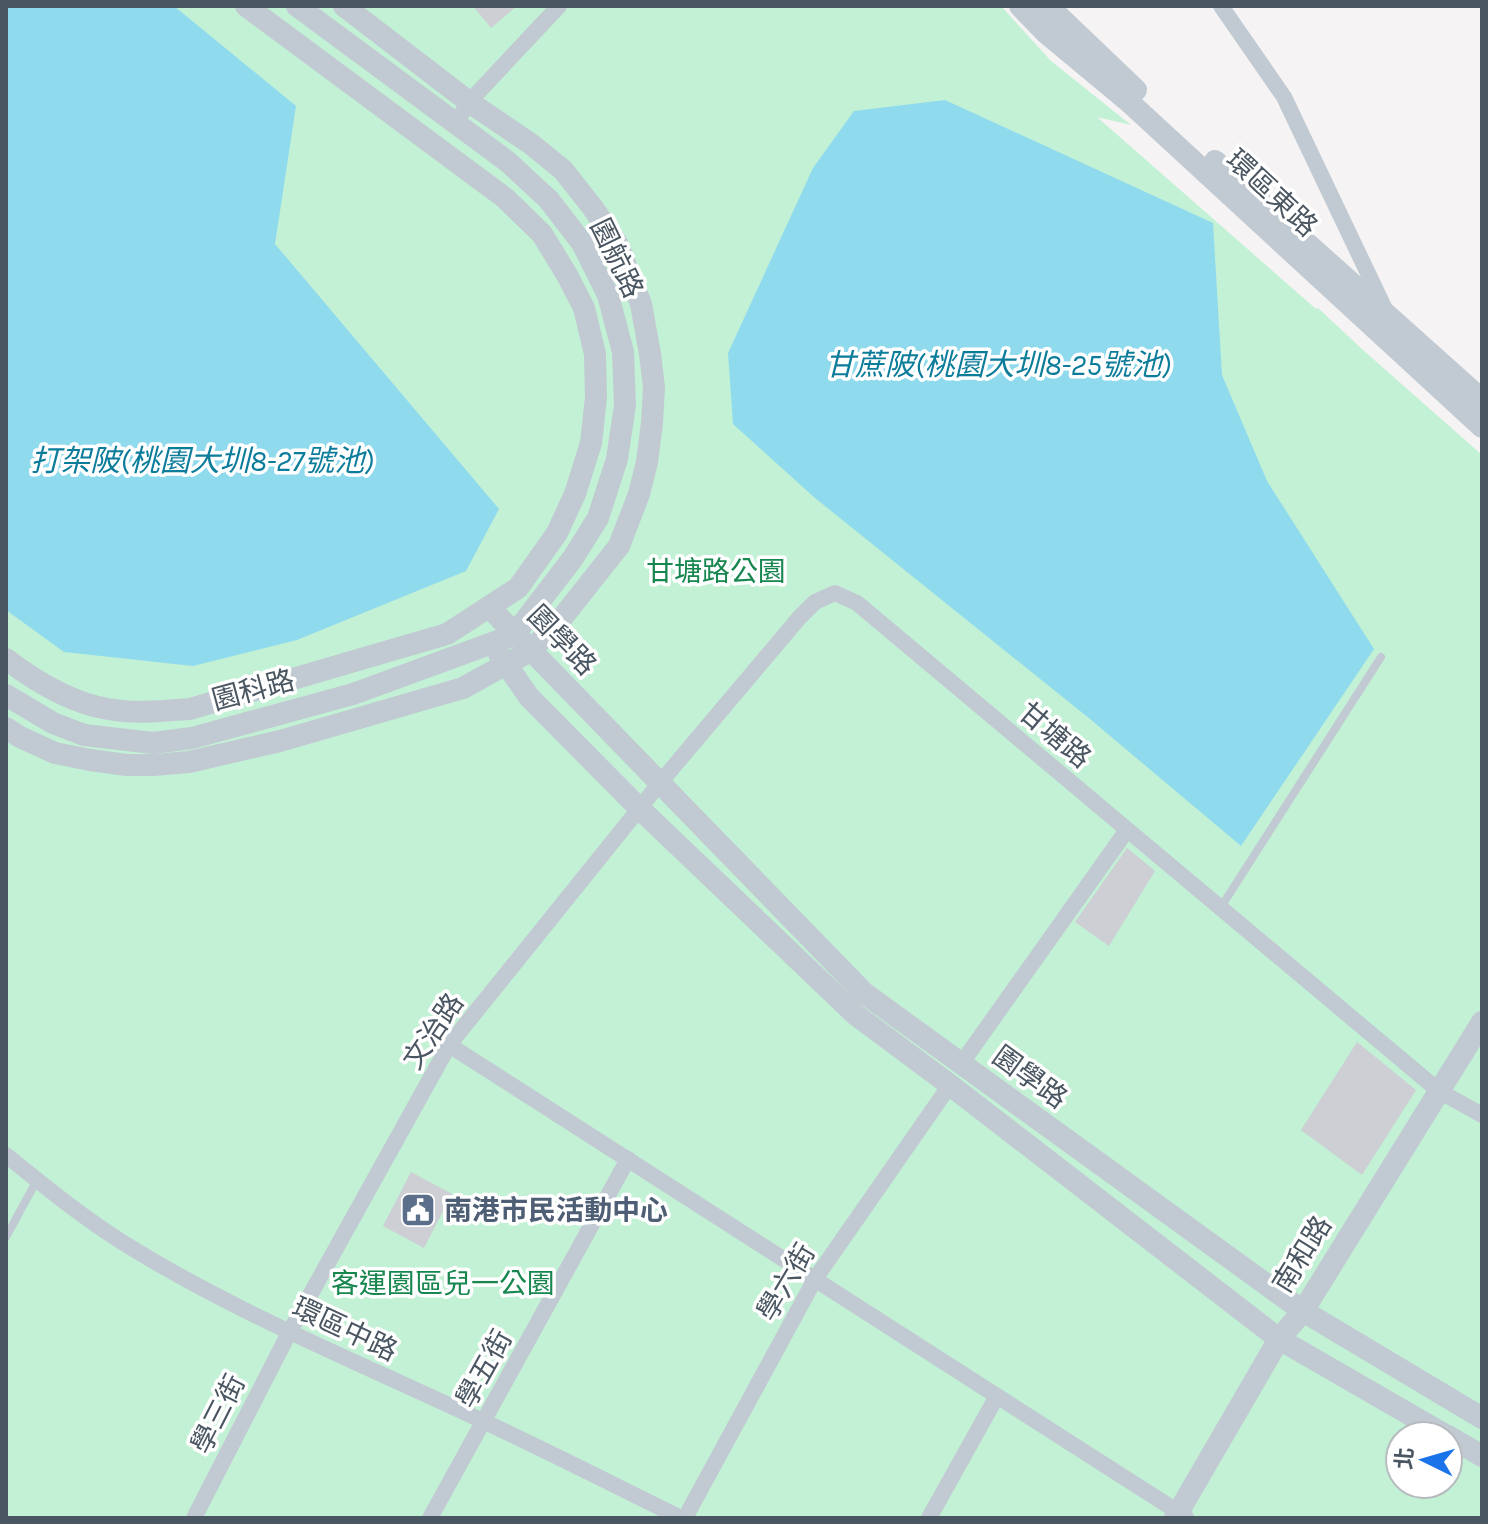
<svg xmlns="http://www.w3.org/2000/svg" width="1488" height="1524" font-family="Karla,'Noto Sans TC',sans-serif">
<rect width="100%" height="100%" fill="#f5f3f3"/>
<path fill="#c3f1d5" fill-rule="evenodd" d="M6,6h995l50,55 80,64 -34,-8 219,192 2,-1 45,42 119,105v1063h-1476zM1400,1436h48v48h-48z"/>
<g fill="#90daee">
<path d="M6,6h168l122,100 -21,138 224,265 -33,62 -169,69 -104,26 -129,-14 -58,-42z"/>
<path d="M945,100l268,123 9,152 45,106 107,168 -133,197 -151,-127 -275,-221 -82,-74 -5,-71 85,-185 41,-57z"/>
</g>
<g fill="#cdcfd5">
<path d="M473,6h44l-26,22z"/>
<path d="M1127,848l28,23 -46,75 -34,-24z"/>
<path d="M1357,1042l59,48 -54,85 -61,-45z"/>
<path d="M411,1172l41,22 -28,54 -41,-22z"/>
</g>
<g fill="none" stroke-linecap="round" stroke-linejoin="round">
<g stroke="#c1cad2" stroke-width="8">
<path d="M1221,907l160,-250"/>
<path d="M6,1237l31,-57"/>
</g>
<g stroke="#c1cad2" stroke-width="16">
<path d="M1221,6l63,91 100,210"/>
<path d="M456,123l13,-21 90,-96"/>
<path d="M449,1045l737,472"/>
<path d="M961,1064l166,-234"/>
<path d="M6,1155c36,29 76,62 116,87 115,72 241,122 363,180 66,31 131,64 196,96"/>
<path d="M194,1518l95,-185 160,-288 210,-261 140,-166 16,-16 20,-9 22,10 582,488 43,24"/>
<path d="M430,1518l198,-359"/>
<path d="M685,1518l130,-239 135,-194"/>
<path d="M929,1518l68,-122"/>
</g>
<g stroke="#c1cad2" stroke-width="22">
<path d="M1020,6l25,26 83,69 354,326"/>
<path d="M1048,6l88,84"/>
<path d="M1215,161l267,239"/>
<path d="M489,607l375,386 439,318 179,107"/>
<path d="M499,654l30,43 110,111 217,207 94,70 329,254 168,97"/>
<path d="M6,659c29,22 65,44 102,50 27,5 55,2 82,0l257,-75 71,-46 39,-55 18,-39 16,-51 5,-46 -1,-43 -11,-46 -17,-33 -25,-41 -37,-36 -259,-192"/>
<path d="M6,695l47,28 31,12 69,8 39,-5 161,-44 161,-59 59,-77 25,-40 19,-59 8,-54 -2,-53 -15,-57 -26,-52 -33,-43 -41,-38 -211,-156"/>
<path d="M6,728l14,9 35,16 35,7 37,5h27l35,-3 91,-21 183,-53 67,-37 28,-28 61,-77 20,-52 8,-32 5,-39 2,-36 -4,-33 -9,-50 -23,-59 -25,-37 -30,-38 -32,-26 -62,-42 -125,-96"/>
<path d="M1448,1436l34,20"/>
<path d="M1175,1518l104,-179 24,-28 179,-289"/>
</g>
</g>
<defs>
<g id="civic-square" transform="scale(1.8)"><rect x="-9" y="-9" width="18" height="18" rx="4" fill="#5c6f8a" stroke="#fff"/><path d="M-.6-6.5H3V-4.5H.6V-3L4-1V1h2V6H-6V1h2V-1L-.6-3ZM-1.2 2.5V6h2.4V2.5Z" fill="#fff"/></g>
</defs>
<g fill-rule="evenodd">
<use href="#civic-square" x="418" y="1210"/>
</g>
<g text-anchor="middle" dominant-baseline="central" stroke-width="7" stroke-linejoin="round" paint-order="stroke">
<g font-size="28" fill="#4a5661" stroke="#fff">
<text transform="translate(1272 193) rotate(43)">環區東路</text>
<text transform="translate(617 258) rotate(64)">園航路</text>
<text transform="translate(562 640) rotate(46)">園學路</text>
<text transform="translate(253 690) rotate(-15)">園科路</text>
<text transform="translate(1055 735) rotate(40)">甘塘路</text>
<text transform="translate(433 1031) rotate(-56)">文治路</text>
<text transform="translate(1030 1077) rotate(36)">園學路</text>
<text transform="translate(1302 1254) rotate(-58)">南和路</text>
<text transform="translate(786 1282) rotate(-59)">學六街</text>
<text transform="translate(345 1329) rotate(25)">環區中路</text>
<text transform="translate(484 1369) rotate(-61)">學五街</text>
<text transform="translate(218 1414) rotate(-63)">學三街</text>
</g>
<g font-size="28" fill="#17864f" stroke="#fff">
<text x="716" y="571">甘塘路公園</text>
<text x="443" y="1283">客運園區兒一公園</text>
</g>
<g font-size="28" font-weight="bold" fill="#4e5e75" stroke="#fff" text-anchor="start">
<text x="444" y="1210">南港市民活動中心</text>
</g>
<g font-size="30" font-style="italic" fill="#0c7c9b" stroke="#fff">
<text x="998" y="365">甘蔗陂(桃園大圳8-25號池)</text>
<text x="202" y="461">打架陂(桃園大圳8-27號池)</text>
</g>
</g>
<rect width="1488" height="1524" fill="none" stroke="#4a5661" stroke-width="16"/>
<g transform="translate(1424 1460) rotate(275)"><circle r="38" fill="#ffffff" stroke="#b7bbc0" stroke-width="2"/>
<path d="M0-6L14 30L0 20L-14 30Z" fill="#1a73e8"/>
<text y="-12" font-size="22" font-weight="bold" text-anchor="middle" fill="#4a5661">北</text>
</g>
</svg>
